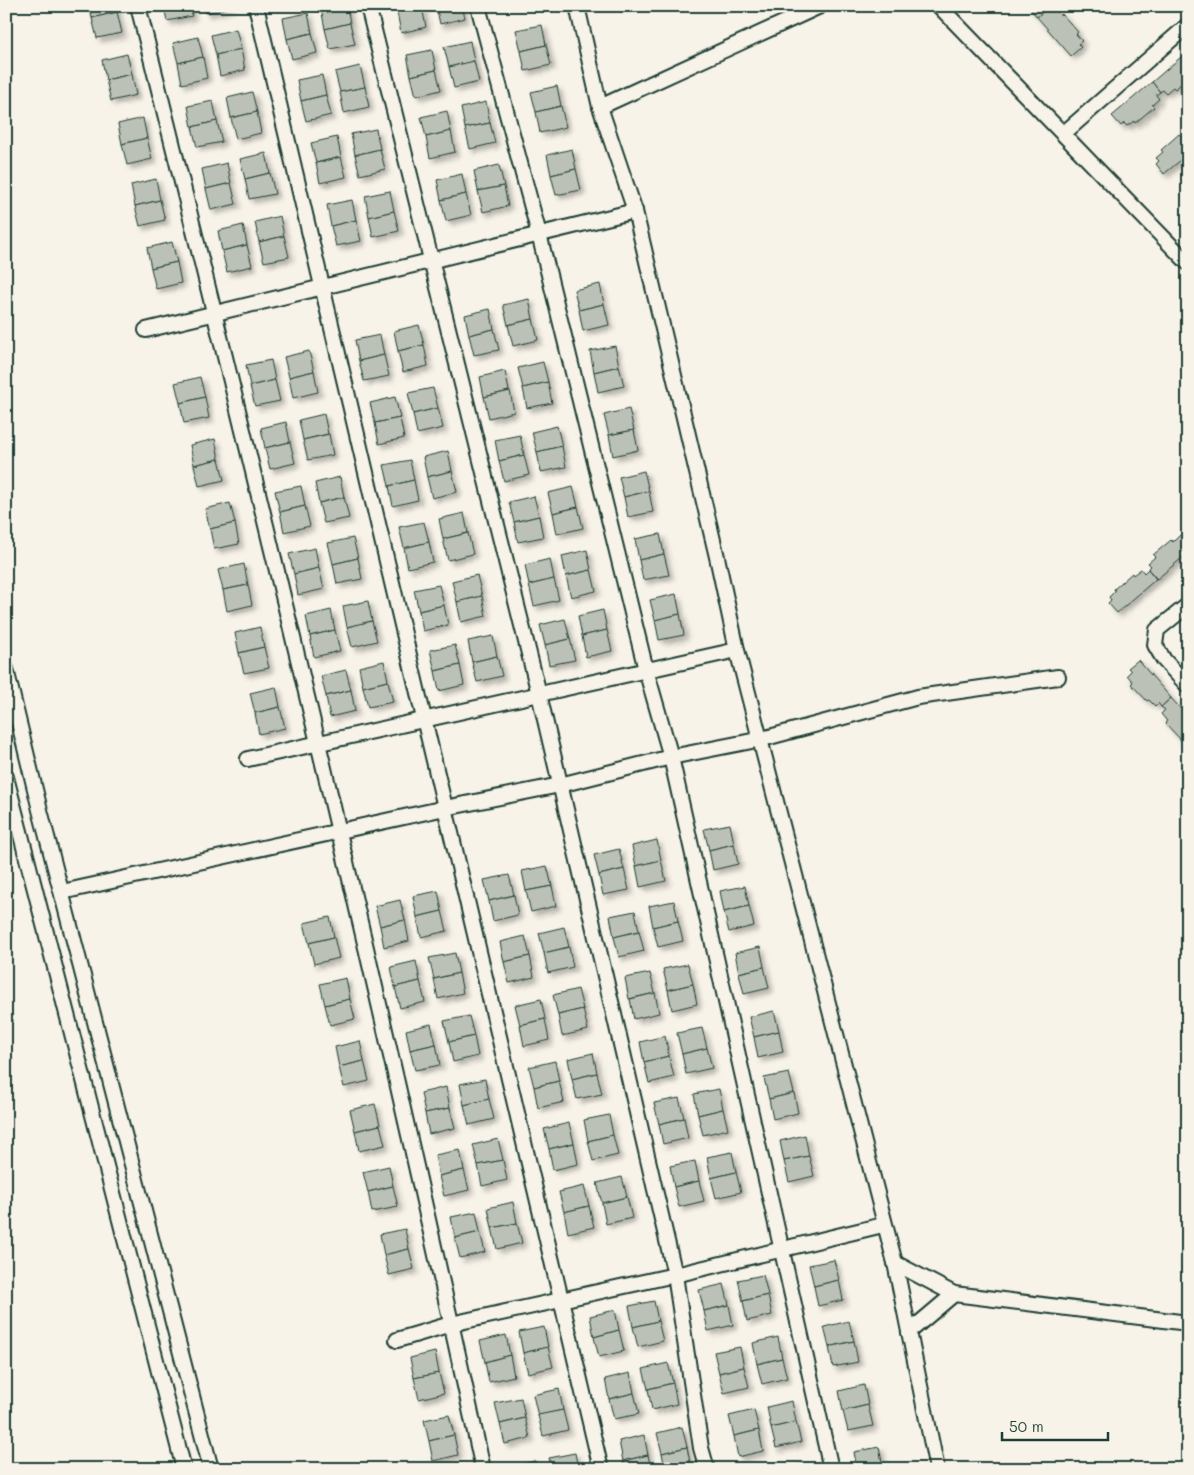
<svg xmlns="http://www.w3.org/2000/svg" width="1194" height="1475" font-family="Mali,sans-serif">
<defs>
<filter id="shadow"><feDropShadow dx="4" dy="4" stdDeviation="2.5" flood-color="#0004"/></filter>
</defs>
<rect width="100%" height="100%" fill="#f7f3e8"/>
<filter id="ink" filterUnits="userSpaceOnUse"><feTurbulence type="fractalNoise" baseFrequency=".02" numOctaves="2"/><feDisplacementMap in="SourceGraphic" scale="10" xChannelSelector="R" yChannelSelector="G"/><feConvolveMatrix kernelMatrix="1 2 1 2 8 2 1 2 1" color-interpolation-filters="sRGB"/></filter>
<g filter="url(#ink)">
<g fill="#bbc1b6" stroke="#1f3d34" filter="url(#shadow)">
<path d="M89,6h27l1,6 -25,6z"/>
<path d="M164,6h26l2,10 -25,5z"/>
<path d="M204,6h27v1l-25,6z"/>
<path d="M330,6h17l3,17 -25,6 -4,-21z"/>
<path d="M395,6h27v1l-25,5z"/>
<path d="M436,6h26l3,12 -25,6z"/>
<path d="M1028,6h18l1,2 -10,9z"/>
<path d="M422,7l4,20 -25,6 -4,-21z"/>
<path d="M1047,8l3,4 4,-3 7,7 1,-2 16,18 -2,2 6,7 -4,3 3,3 -10,9 -34,-39z"/>
<path d="M117,12l5,21 -25,5 -5,-20z"/>
<path d="M308,13l4,20 -25,6 -4,-21z"/>
<path d="M350,23l5,21 -25,5 -5,-20z"/>
<path d="M542,25l4,20 -25,6 -5,-21z"/>
<path d="M236,29l5,20 -25,6 -5,-20z"/>
<path d="M312,33l5,20 -25,6 -5,-20z"/>
<path d="M198,37l5,20 -25,6 -5,-20z"/>
<path d="M470,41l4,20 -25,6 -5,-20z"/>
<path d="M546,45l5,20 -26,6 -4,-20z"/>
<path d="M241,49l4,21 -25,6 -4,-21z"/>
<path d="M432,50l4,20 -25,6 -4,-21z"/>
<path d="M1188,51v27l-13,11 -2,-2 -7,6 -3,-3 -3,2 -8,-10z"/>
<path d="M127,54l5,20 -26,6 -4,-20z"/>
<path d="M203,57l4,21 -25,6 -4,-21z"/>
<path d="M474,61l5,21 -25,6 -5,-21z"/>
<path d="M360,66l5,21 -25,5 -5,-20z"/>
<path d="M436,70l5,20 -25,6 -5,-20z"/>
<path d="M132,74l4,21 -25,6 -5,-21z"/>
<path d="M322,75l4,20 -25,6 -4,-21z"/>
<path d="M1152,82l8,10 -4,3 3,4 -7,6 2,2 -19,16 -1,-2 -7,5 -3,-3 -3,3 -9,-10z"/>
<path d="M557,86l4,20 -25,6 -5,-20z"/>
<path d="M365,87l4,20 -25,6 -4,-21z"/>
<path d="M252,92l5,20 -26,6 -4,-20z"/>
<path d="M326,95l5,20 -25,6 -5,-20z"/>
<path d="M213,101l4,20 -25,6 -4,-21z"/>
<path d="M486,102l4,21 -25,5 -4,-20z"/>
<path d="M561,106l5,21 -26,6 -4,-21z"/>
<path d="M447,111l4,20 -25,6 -5,-20z"/>
<path d="M257,112l4,21 -25,6 -5,-21z"/>
<path d="M143,118l4,20 -25,6 -4,-20z"/>
<path d="M217,121l5,21 -25,5 -5,-20z"/>
<path d="M490,123l5,20 -25,6 -5,-21z"/>
<path d="M376,129l4,20 -25,6 -4,-21z"/>
<path d="M451,131l4,21 -25,6 -4,-21z"/>
<path d="M1188,131v23l-24,20 -8,-10 3,-3 -3,-3 7,-6 -2,-2 18,-16 2,2z"/>
<path d="M337,137l4,20 -25,6 -5,-20z"/>
<path d="M147,138l5,21 -25,6 -5,-21z"/>
<path d="M380,149l5,20 -25,6 -5,-20z"/>
<path d="M572,149l4,20 -25,6 -4,-20z"/>
<path d="M266,153l4,20 -25,6 -5,-20z"/>
<path d="M341,157l5,20 -26,6 -4,-20z"/>
<path d="M227,163l4,20 -25,6 -4,-20z"/>
<path d="M499,165l5,21 -26,5 -4,-20z"/>
<path d="M576,169l5,21 -25,5 -5,-20z"/>
<path d="M270,173l5,21 -26,5 -4,-20z"/>
<path d="M462,174l4,20 -25,6 -4,-20z"/>
<path d="M156,179l4,21 -25,6 -4,-21z"/>
<path d="M231,183l5,21 -25,6 -5,-21z"/>
<path d="M504,186l4,20 -25,6 -5,-21z"/>
<path d="M390,191l4,20 -25,6 -4,-21z"/>
<path d="M466,194l5,21 -25,6 -5,-21z"/>
<path d="M160,200l5,20 -25,6 -5,-20z"/>
<path d="M352,200l4,20 -25,6 -4,-21z"/>
<path d="M394,211l5,20 -26,6 -4,-20z"/>
<path d="M280,216l4,20 -25,6 -4,-20z"/>
<path d="M356,220l5,21 -25,5 -5,-20z"/>
<path d="M243,225l4,20 -25,6 -4,-20z"/>
<path d="M284,236l5,21 -25,5 -5,-20z"/>
<path d="M172,242l5,20 -26,6 -4,-20z"/>
<path d="M247,245l5,21 -25,6 -5,-21z"/>
<path d="M177,262l4,21 -25,6 -5,-21z"/>
<path d="M600,284l4,20 -25,6 -5,-20z"/>
<path d="M529,299l4,20 -25,6 -5,-20z"/>
<path d="M604,304l5,21 -26,6 -4,-21z"/>
<path d="M490,309l4,20 -25,6 -4,-20z"/>
<path d="M533,319l5,21 -25,6 -5,-21z"/>
<path d="M419,325l5,20 -26,6 -4,-20z"/>
<path d="M494,329l5,21 -25,5 -5,-20z"/>
<path d="M380,335l4,20 -25,6 -4,-21z"/>
<path d="M424,345l4,21 -25,6 -5,-21z"/>
<path d="M615,346l4,20 -25,6 -4,-21z"/>
<path d="M309,351l5,20 -25,6 -5,-20z"/>
<path d="M384,355l5,21 -25,5 -5,-20z"/>
<path d="M271,360l4,20 -25,6 -4,-21z"/>
<path d="M543,362l5,20 -25,6 -5,-20z"/>
<path d="M619,366l5,20 -26,6 -4,-20z"/>
<path d="M314,371l4,21 -25,6 -4,-21z"/>
<path d="M505,371l4,20 -25,6 -4,-20z"/>
<path d="M200,377l5,20 -25,6 -5,-20z"/>
<path d="M275,380l5,21 -25,5 -5,-20z"/>
<path d="M548,382l4,21 -25,5 -4,-20z"/>
<path d="M433,388l5,20 -25,6 -5,-21z"/>
<path d="M510,391l4,21 -25,6 -5,-21z"/>
<path d="M205,397l4,21 -25,5 -4,-20z"/>
<path d="M395,397l5,21 -25,5 -5,-20z"/>
<path d="M438,408l5,20 -26,6 -4,-20z"/>
<path d="M629,409l5,21 -25,5 -5,-20z"/>
<path d="M324,414l4,20 -25,6 -4,-20z"/>
<path d="M400,418l4,20 -25,6 -4,-21z"/>
<path d="M286,422l4,20 -25,6 -4,-20z"/>
<path d="M557,426l5,20 -25,6 -5,-20z"/>
<path d="M634,430l4,20 -25,6 -4,-21z"/>
<path d="M329,434l4,21 -25,5 -5,-20z"/>
<path d="M520,435l4,20 -25,6 -4,-21z"/>
<path d="M215,439l4,20 -25,6 -4,-20z"/>
<path d="M290,442l5,21 -25,6 -5,-21z"/>
<path d="M562,446l4,21 -25,5 -4,-20z"/>
<path d="M448,451l4,20 -25,6 -4,-20z"/>
<path d="M524,455l5,20 -25,6 -5,-20z"/>
<path d="M219,459l5,21 -25,6 -5,-21z"/>
<path d="M410,460l4,20 -25,6 -5,-21z"/>
<path d="M452,471l5,21 -25,6 -5,-21z"/>
<path d="M644,471l5,20 -25,6 -5,-20z"/>
<path d="M340,477l4,20 -25,6 -4,-20z"/>
<path d="M414,480l4,20 -25,6 -4,-20z"/>
<path d="M301,486l4,20 -25,6 -5,-21z"/>
<path d="M573,487l5,20 -25,6 -5,-20z"/>
<path d="M649,491l4,21 -25,5 -4,-20z"/>
<path d="M534,496l5,20 -25,6 -5,-20z"/>
<path d="M344,497l5,21 -25,5 -5,-20z"/>
<path d="M230,503l5,20 -25,6 -5,-20z"/>
<path d="M305,506l5,20 -26,6 -4,-20z"/>
<path d="M578,507l5,21 -26,6 -4,-21z"/>
<path d="M464,513l4,20 -25,6 -4,-20z"/>
<path d="M539,516l4,21 -25,5 -4,-20z"/>
<path d="M424,522l5,20 -25,6 -5,-21z"/>
<path d="M235,523l4,21 -25,5 -4,-20z"/>
<path d="M468,533l5,21 -25,6 -5,-21z"/>
<path d="M660,534l4,20 -25,6 -4,-21z"/>
<path d="M1180,535l3,4 5,-3v17l-31,26 -9,-10 3,-3 -3,-3 7,-6 -2,-2 18,-15 2,2z"/>
<path d="M353,538l5,20 -25,6 -5,-21z"/>
<path d="M429,542l4,20 -25,6 -4,-20z"/>
<path d="M315,548l4,20 -25,6 -5,-20z"/>
<path d="M587,550l4,20 -25,6 -4,-20z"/>
<path d="M664,554l5,21 -26,5 -4,-20z"/>
<path d="M358,558l4,21 -25,5 -4,-20z"/>
<path d="M550,559l4,20 -25,6 -4,-20z"/>
<path d="M244,564l4,21 -25,5 -5,-20z"/>
<path d="M319,568l5,21 -26,6 -4,-21z"/>
<path d="M1141,569l3,4 4,-4 8,10 -39,34 -9,-10 3,-3 -2,-3 6,-6 -1,-2 18,-16 1,2z"/>
<path d="M591,570l5,21 -25,6 -5,-21z"/>
<path d="M477,575l5,21 -25,6 -5,-21z"/>
<path d="M554,579l5,21 -25,6 -5,-21z"/>
<path d="M248,585l4,20 -25,6 -4,-21z"/>
<path d="M439,585l5,20 -25,6 -5,-21z"/>
<path d="M676,594l4,20 -25,6 -5,-20z"/>
<path d="M482,596l4,20 -25,6 -4,-20z"/>
<path d="M368,601l4,20 -25,6 -4,-21z"/>
<path d="M444,605l4,20 -25,6 -4,-20z"/>
<path d="M331,610l4,20 -25,6 -4,-20z"/>
<path d="M603,610l4,20 -25,6 -4,-20z"/>
<path d="M680,614l4,21 -25,5 -4,-20z"/>
<path d="M565,619l5,20 -25,6 -5,-20z"/>
<path d="M372,621l5,20 -25,6 -5,-20z"/>
<path d="M260,627l4,20 -25,6 -4,-20z"/>
<path d="M335,630l5,21 -26,6 -4,-21z"/>
<path d="M607,630l5,21 -26,6 -4,-21z"/>
<path d="M493,636l4,20 -25,6 -4,-21z"/>
<path d="M570,639l5,21 -26,5 -4,-20z"/>
<path d="M455,645l5,20 -25,6 -5,-21z"/>
<path d="M264,647l5,21 -25,5 -5,-20z"/>
<path d="M497,656l5,20 -25,6 -5,-20z"/>
<path d="M1138,660l33,38 -10,9 -3,-4 -3,3 -6,-6 -2,1 -16,-17 2,-2 -6,-7 4,-4 -3,-3z"/>
<path d="M384,661l4,20 -25,6 -4,-20z"/>
<path d="M460,665l4,20 -25,6 -4,-20z"/>
<path d="M346,670l5,20 -25,6 -5,-20z"/>
<path d="M388,681l5,21 -25,5 -5,-20z"/>
<path d="M276,687l4,20 -25,6 -5,-20z"/>
<path d="M351,690l4,21 -25,6 -4,-21z"/>
<path d="M1171,698l17,19v27l-5,-5 -2,1 -16,-17 2,-2 -6,-7 4,-4 -4,-3z"/>
<path d="M280,707l5,21 -26,6 -4,-21z"/>
<path d="M730,824l4,20 -25,6 -5,-21z"/>
<path d="M657,840l4,20 -25,6 -4,-20z"/>
<path d="M734,844l4,20 -25,6 -4,-20z"/>
<path d="M619,849l5,20 -25,6 -5,-20z"/>
<path d="M661,860l5,21 -26,6 -4,-21z"/>
<path d="M547,866l5,20 -26,5 -4,-20z"/>
<path d="M624,869l5,21 -26,5 -4,-20z"/>
<path d="M509,875l5,20 -25,6 -5,-21z"/>
<path d="M552,886l4,20 -25,6 -5,-21z"/>
<path d="M745,886l4,20 -25,6 -4,-21z"/>
<path d="M438,891l4,20 -25,6 -4,-21z"/>
<path d="M514,895l4,20 -25,6 -4,-20z"/>
<path d="M400,900l5,20 -25,6 -5,-20z"/>
<path d="M674,901l4,20 -25,6 -4,-21z"/>
<path d="M749,906l5,20 -25,6 -5,-20z"/>
<path d="M442,911l5,20 -26,6 -4,-20z"/>
<path d="M635,911l4,20 -25,6 -4,-21z"/>
<path d="M330,917l4,20 -25,6 -5,-20z"/>
<path d="M405,920l4,21 -25,6 -4,-21z"/>
<path d="M678,921l5,20 -25,6 -5,-20z"/>
<path d="M564,927l5,20 -25,6 -5,-20z"/>
<path d="M639,931l5,20 -25,6 -5,-20z"/>
<path d="M525,936l5,20 -26,6 -4,-20z"/>
<path d="M334,937l5,21 -25,6 -5,-21z"/>
<path d="M569,947l4,20 -25,6 -4,-20z"/>
<path d="M760,947l4,20 -25,6 -4,-20z"/>
<path d="M455,953l4,20 -25,6 -5,-21z"/>
<path d="M530,956l4,21 -25,6 -5,-21z"/>
<path d="M416,961l4,20 -25,6 -4,-20z"/>
<path d="M688,964l5,20 -25,6 -5,-21z"/>
<path d="M764,967l5,21 -25,6 -5,-21z"/>
<path d="M459,973l4,20 -25,6 -4,-20z"/>
<path d="M650,973l5,20 -26,6 -4,-21z"/>
<path d="M346,978l4,21 -25,6 -5,-21z"/>
<path d="M420,981l5,21 -25,6 -5,-21z"/>
<path d="M693,984l4,20 -25,6 -4,-20z"/>
<path d="M578,989l5,20 -25,6 -5,-20z"/>
<path d="M655,993l4,20 -25,6 -4,-20z"/>
<path d="M350,999l5,20 -25,6 -5,-20z"/>
<path d="M541,999l4,20 -25,6 -5,-20z"/>
<path d="M583,1009l5,21 -26,6 -4,-21z"/>
<path d="M774,1011l5,20 -25,6 -5,-20z"/>
<path d="M469,1016l5,20 -25,6 -5,-21z"/>
<path d="M545,1019l4,21 -25,6 -4,-21z"/>
<path d="M431,1024l5,20 -26,6 -4,-20z"/>
<path d="M702,1028l5,20 -25,6 -5,-21z"/>
<path d="M779,1031l4,21 -25,6 -4,-21z"/>
<path d="M474,1036l4,20 -25,6 -4,-20z"/>
<path d="M665,1036l4,20 -25,6 -4,-20z"/>
<path d="M360,1041l4,20 -25,6 -4,-20z"/>
<path d="M436,1044l4,21 -25,5 -5,-20z"/>
<path d="M707,1048l5,20 -26,6 -4,-20z"/>
<path d="M593,1053l4,20 -25,6 -4,-20z"/>
<path d="M669,1056l5,21 -25,6 -5,-21z"/>
<path d="M364,1061l5,20 -25,6 -5,-20z"/>
<path d="M555,1061l4,20 -25,6 -5,-20z"/>
<path d="M597,1073l5,21 -25,5 -5,-20z"/>
<path d="M789,1073l5,20 -25,6 -5,-21z"/>
<path d="M485,1079l4,20 -25,6 -4,-21z"/>
<path d="M559,1081l5,21 -26,6 -4,-21z"/>
<path d="M446,1087l4,21 -25,5 -4,-20z"/>
<path d="M719,1089l4,20 -25,6 -4,-21z"/>
<path d="M794,1093l4,20 -25,6 -4,-20z"/>
<path d="M679,1098l5,20 -25,6 -5,-21z"/>
<path d="M489,1099l5,20 -25,6 -5,-20z"/>
<path d="M375,1104l5,21 -25,6 -5,-21z"/>
<path d="M450,1108l5,20 -26,6 -4,-21z"/>
<path d="M723,1109l5,20 -25,6 -5,-20z"/>
<path d="M609,1115l4,20 -25,6 -4,-21z"/>
<path d="M684,1118l4,20 -25,6 -4,-20z"/>
<path d="M569,1123l5,20 -25,6 -5,-20z"/>
<path d="M380,1125l5,20 -26,6 -4,-20z"/>
<path d="M613,1135l5,20 -25,6 -5,-20z"/>
<path d="M805,1135l4,21 -25,5 -4,-20z"/>
<path d="M498,1139l5,21 -25,5 -5,-20z"/>
<path d="M574,1143l4,21 -25,6 -4,-21z"/>
<path d="M460,1150l4,20 -25,6 -4,-21z"/>
<path d="M732,1152l4,20 -25,6 -4,-21z"/>
<path d="M809,1156l5,20 -25,6 -5,-21z"/>
<path d="M503,1160l4,20 -25,6 -4,-21z"/>
<path d="M695,1161l4,20 -25,6 -4,-21z"/>
<path d="M389,1166l4,20 -25,6 -5,-20z"/>
<path d="M464,1170l5,20 -25,6 -5,-20z"/>
<path d="M736,1172l5,20 -25,6 -5,-20z"/>
<path d="M622,1177l5,20 -25,6 -5,-20z"/>
<path d="M699,1181l5,20 -25,6 -5,-20z"/>
<path d="M393,1186l5,21 -26,5 -4,-20z"/>
<path d="M584,1186l5,20 -25,6 -5,-20z"/>
<path d="M627,1197l5,21 -26,6 -4,-21z"/>
<path d="M513,1202l4,21 -25,5 -4,-20z"/>
<path d="M589,1206l5,21 -26,6 -4,-21z"/>
<path d="M476,1212l4,20 -25,6 -4,-21z"/>
<path d="M517,1223l5,20 -25,6 -5,-21z"/>
<path d="M405,1229l4,20 -25,6 -4,-21z"/>
<path d="M480,1232l5,20 -25,6 -5,-20z"/>
<path d="M409,1249l5,20 -25,6 -5,-20z"/>
<path d="M834,1260l5,20 -25,6 -5,-21z"/>
<path d="M763,1275l5,20 -25,6 -5,-21z"/>
<path d="M839,1280l4,20 -25,6 -4,-20z"/>
<path d="M724,1284l5,21 -25,6 -5,-21z"/>
<path d="M768,1295l4,20 -25,6 -4,-20z"/>
<path d="M654,1301l4,20 -25,6 -4,-21z"/>
<path d="M729,1305l4,20 -25,6 -4,-20z"/>
<path d="M615,1310l4,20 -25,7 -4,-21z"/>
<path d="M658,1321l5,20 -25,6 -5,-20z"/>
<path d="M849,1321l5,20 -25,6 -5,-20z"/>
<path d="M544,1327l4,20 -25,6 -4,-21z"/>
<path d="M619,1330l5,21 -25,6 -5,-20z"/>
<path d="M506,1335l4,20 -25,7 -5,-21z"/>
<path d="M778,1337l4,21 -25,6 -4,-21z"/>
<path d="M854,1341l4,21 -25,5 -4,-20z"/>
<path d="M548,1347l5,20 -25,6 -5,-20z"/>
<path d="M740,1347l4,20 -25,6 -5,-21z"/>
<path d="M435,1352l4,21 -25,5 -4,-20z"/>
<path d="M510,1355l4,21 -25,6 -4,-20z"/>
<path d="M782,1358l5,20 -25,6 -5,-20z"/>
<path d="M668,1363l5,20 -25,6 -5,-20z"/>
<path d="M744,1367l5,20 -25,6 -5,-20z"/>
<path d="M439,1373l5,20 -25,6 -5,-21z"/>
<path d="M630,1373l4,20 -25,6 -4,-20z"/>
<path d="M673,1383l4,21 -25,6 -4,-21z"/>
<path d="M864,1385l4,20 -25,6 -4,-20z"/>
<path d="M559,1389l4,21 -25,6 -5,-21z"/>
<path d="M634,1393l5,21 -25,5 -5,-20z"/>
<path d="M521,1398l4,20 -25,6 -5,-21z"/>
<path d="M792,1401l4,21 -25,6 -4,-21z"/>
<path d="M868,1405l5,21 -25,5 -5,-20z"/>
<path d="M563,1410l5,20 -25,6 -5,-21z"/>
<path d="M754,1410l5,20 -25,6 -5,-20z"/>
<path d="M449,1415l5,20 -25,6 -5,-21z"/>
<path d="M525,1418l5,20 -25,6 -5,-20z"/>
<path d="M796,1422l5,20 -25,6 -5,-20z"/>
<path d="M682,1427l5,20 -25,6 -5,-20z"/>
<path d="M759,1430l4,21 -25,6 -4,-21z"/>
<path d="M454,1435l4,20 -25,6 -4,-20z"/>
<path d="M644,1435l4,20 -25,6 -4,-20z"/>
<path d="M687,1447l4,21 -26,1 -3,-16z"/>
<path d="M879,1447l4,20 -26,2 -3,-17z"/>
<path d="M575,1453l3,16h-26l-3,-11z"/>
<path d="M648,1455l3,14h-26l-2,-8z"/>
<path d="M535,1461l2,8h-27v-2z"/>
<path d="M808,1463l1,6h-26v-1z"/>
</g>
<g fill="none" stroke-linecap="round" stroke-linejoin="round">
<g stroke="#1f3d34" stroke-width="18">
<g id="minor">
<path d="M138,6c122,486 239,973 345,1463"/>
<path d="M256,6l345,1463"/>
<path d="M368,6l171,688 136,581 26,173 6,21"/>
<path d="M478,6l61,228 107,436 25,87 160,712"/>
<path d="M577,6l23,101 35,104 82,346 20,93 158,613 42,206"/>
<path d="M939,6l249,257"/>
<path d="M600,107l220,-101"/>
<path d="M1063,134l125,-109"/>
<path d="M146,330l489,-119"/>
<path d="M1188,605l-31,25 -2,15 9,15 24,26"/>
<path d="M6,669l34,141 171,659"/>
<path d="M248,759l489,-109"/>
<path d="M6,777l178,692"/>
<path d="M62,892l383,-84 115,-23 111,-28 91,-18 156,-42 140,-20"/>
<path d="M895,1263l59,31 234,29"/>
<path d="M909,1332l45,-38"/>
<path d="M397,1340l54,-16 224,-49 208,-50"/>
</g>
</g>
<use href="#minor" stroke="#f7f3e8" stroke-width="14"/>
</g>
</g>
<rect width="1194" height="1475" fill="none" stroke="#f7f3e8" stroke-width="25"/>
<rect x="12" y="12" width="1169" height="1450" fill="none" stroke="#1f3d34" stroke-width="2" filter="url(#ink)"/>
<path d="M1002 1432v8h106v-8" fill="none" stroke="#1f3d34" stroke-width="2.5"/>
<text x="1009" y="1432" font-size="15" fill="#1f3d34" stroke="#f7f3e8" stroke-width="4" paint-order="stroke">50 m</text>
</svg>
